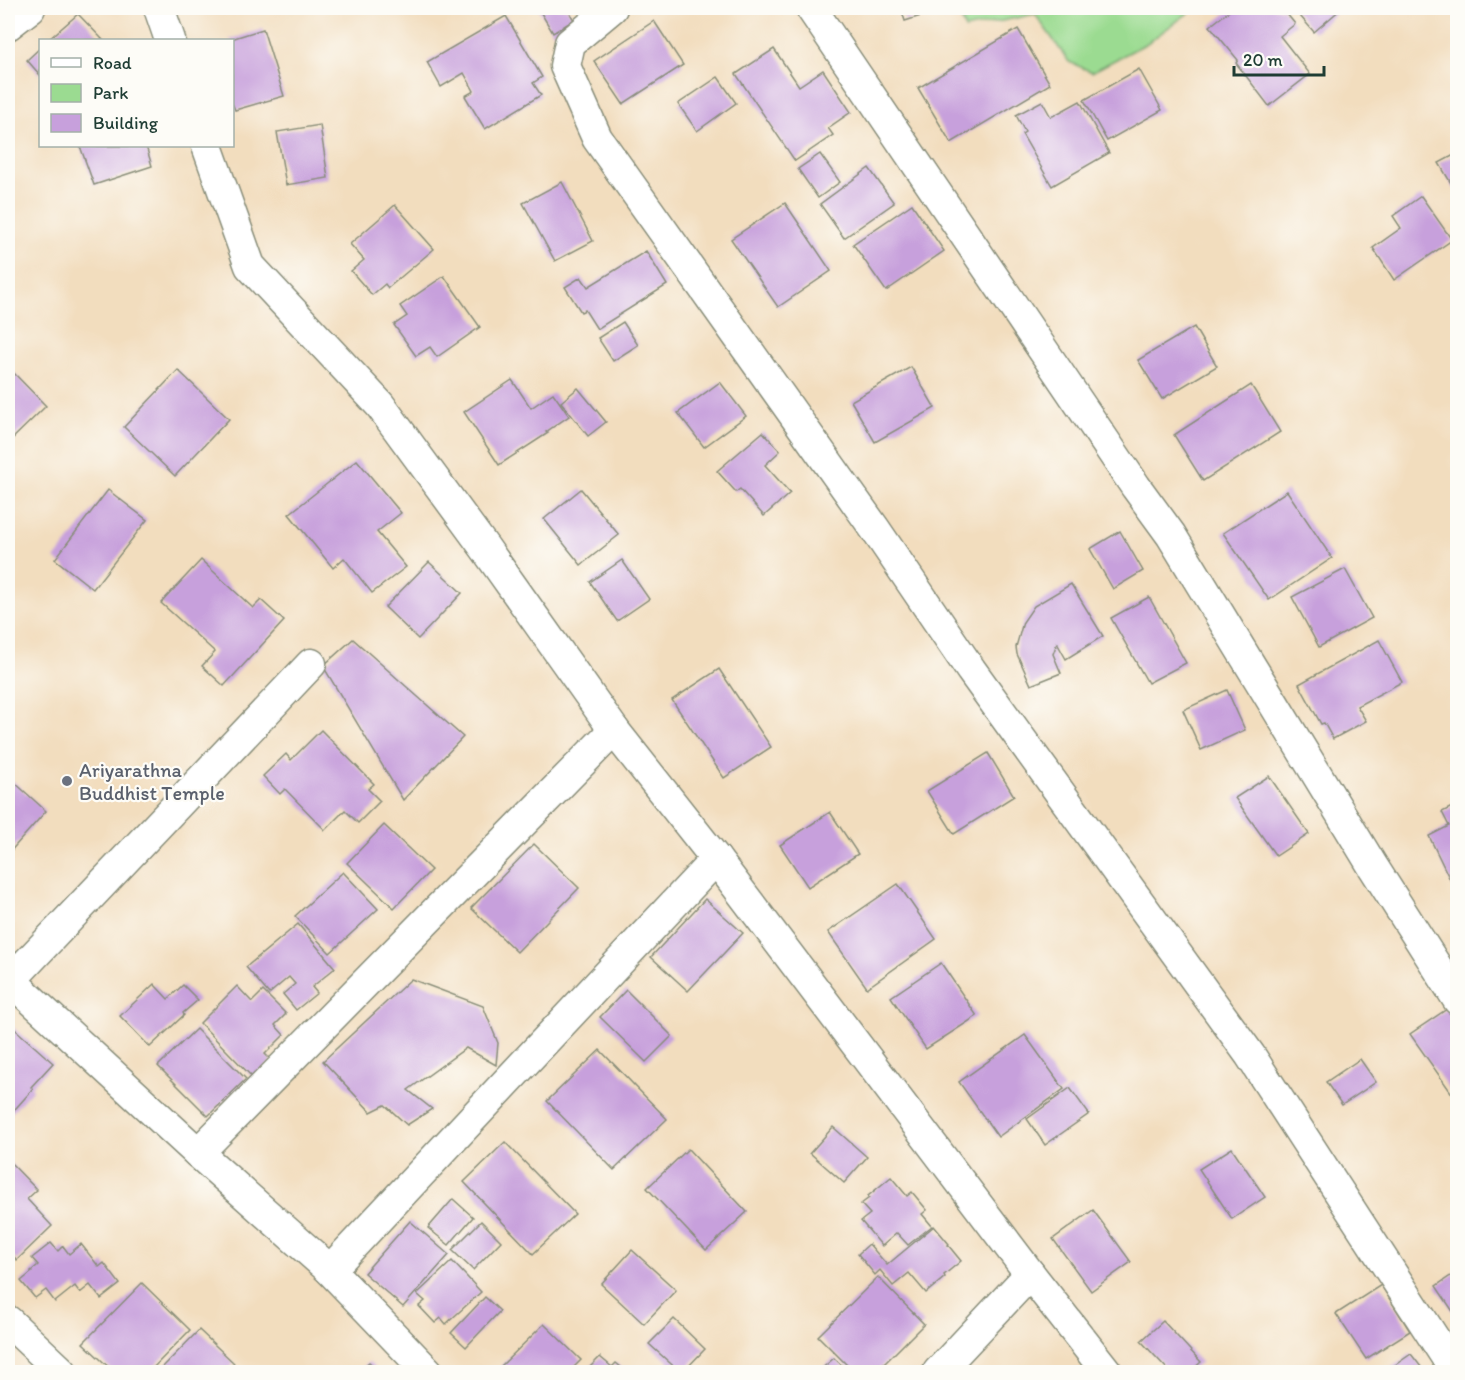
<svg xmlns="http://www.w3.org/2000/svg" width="1465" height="1380" font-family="Itim,sans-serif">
<rect width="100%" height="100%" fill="#fdfcf7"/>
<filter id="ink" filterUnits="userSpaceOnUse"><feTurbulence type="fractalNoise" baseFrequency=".0167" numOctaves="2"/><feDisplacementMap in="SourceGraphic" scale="12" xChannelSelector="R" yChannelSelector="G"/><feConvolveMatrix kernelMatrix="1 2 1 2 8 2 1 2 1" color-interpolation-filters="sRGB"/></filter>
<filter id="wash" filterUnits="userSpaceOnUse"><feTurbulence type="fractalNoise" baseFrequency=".008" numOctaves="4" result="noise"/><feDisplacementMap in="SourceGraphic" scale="24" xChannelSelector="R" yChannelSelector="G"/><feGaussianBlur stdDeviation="1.35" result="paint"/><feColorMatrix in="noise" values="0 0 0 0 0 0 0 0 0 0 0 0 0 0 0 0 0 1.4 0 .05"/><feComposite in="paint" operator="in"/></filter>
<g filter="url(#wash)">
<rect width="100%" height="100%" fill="#f2ddbe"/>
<path fill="#9bdb91" stroke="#5d8c62" stroke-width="1.5" d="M957,8h238l-48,35 -55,29 -23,-10 -34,-48 -70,15z"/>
<g id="blocks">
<g fill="#c7a0dc">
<path d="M538,8h29l7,12 -21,13z"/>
<path d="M901,8h21l2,7 -19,6z"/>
<path d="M1233,8h49l13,16 -15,12 30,38 -41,32 -33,-43 2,-3 -28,-34z"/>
<path d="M1293,8h49l-28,24z"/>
<path d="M78,14l25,26h-55z"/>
<path d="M506,16l36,61 -9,6 8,12 -56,34 -20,-33 9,-5 -10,-18 -23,14 -14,-25z"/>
<path d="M654,21l29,44 -60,39 -29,-43z"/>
<path d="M263,29l21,67 -49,14 -3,-7v-63h-4z"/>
<path d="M1018,29l32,55 -99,59 -33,-55z"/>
<path d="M40,48v27l-13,-15z"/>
<path d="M774,49l25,37 24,-16 28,42 -23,16 5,7 -38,26 -59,-87z"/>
<path d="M1139,69l23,41 -55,31 -23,-41z"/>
<path d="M718,77l18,26 -39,28 -19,-27z"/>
<path d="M1042,101l9,16 29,-16 29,52 -57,33 -30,-52 3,-2 -9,-17z"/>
<path d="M320,125l8,53 -42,7 -9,-53z"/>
<path d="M80,146h66l6,20 -58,19z"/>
<path d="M1458,153v42l-19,-32z"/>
<path d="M820,154l20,28 -22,16 -20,-29z"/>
<path d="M869,168l25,35 -50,35 -24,-34z"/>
<path d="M562,182l31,59 -38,20 -32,-58z"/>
<path d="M1421,196l31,44 -58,40 -21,-32 28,-20 -8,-12z"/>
<path d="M785,203l46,68 -53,36 -47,-68z"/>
<path d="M912,204l32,47 -58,40 -33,-47z"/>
<path d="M395,205l39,44 -46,39 -3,-4 -13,11 -21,-24 13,-11 -14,-16z"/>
<path d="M646,251l21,34 -70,44 -12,-19 -4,2 -16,-25 16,-10 7,10z"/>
<path d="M444,276l36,51 -43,30 -7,-10 -14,9 -22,-31 13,-9 -7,-10z"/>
<path d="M623,322l15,23 -25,16 -15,-23z"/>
<path d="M1194,327l23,39 -55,33 -24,-39z"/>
<path d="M911,367l24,41 -60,34 -24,-41z"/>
<path d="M9,368l37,38 -38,37v-74z"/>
<path d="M178,370l51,49 -54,57 -51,-49z"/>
<path d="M512,380l19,28 22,-15 16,23 -23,16 2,1 -49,32 -35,-53z"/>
<path d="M720,382l26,34 -42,31 -26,-34z"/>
<path d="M1251,385l29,47 -77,49 -29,-46z"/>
<path d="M578,388l28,34 -18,14 -27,-34z"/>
<path d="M763,432l17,19 -15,14 25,28 -26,23 -24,-27 -4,3 -19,-21z"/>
<path d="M357,460l44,53 -24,19 29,35 -34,26 -28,-35 -11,10 -44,-54z"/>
<path d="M581,489l38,46 -38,30 -37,-46z"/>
<path d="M108,490l39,30 -54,69 -38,-30z"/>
<path d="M1287,491l45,67 -63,42 -46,-67z"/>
<path d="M1120,531l23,40 -30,18 -23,-40z"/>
<path d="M201,560l52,48 8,-8 23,21 -60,65 -22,-20 13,-14 -54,-49z"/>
<path d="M622,560l27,39 -32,22 -27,-39z"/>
<path d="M429,562l33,31 -44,46 -33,-32z"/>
<path d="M1345,569l27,49 -53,29 -27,-50z"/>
<path d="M1071,584l32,52 -37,23 -9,-16 -4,11 8,19 -30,12 -14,-31 -1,-7 7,-25 11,-16z"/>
<path d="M1149,597l37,66 -38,20 -37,-65z"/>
<path d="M353,639l110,98 -60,63 -80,-134z"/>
<path d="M1379,640l23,42 -45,24 9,15 -33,18 -9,-16 -3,1 -22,-40z"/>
<path d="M719,669l52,78 -47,31 -52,-78z"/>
<path d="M1227,690l18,40 -44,20 -18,-40z"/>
<path d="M321,730l53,54 -6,5 12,12 -22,22 -13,-13 -20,20 -40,-41 -5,5 -17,-18 23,-22 5,6z"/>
<path d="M988,753l26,43 -60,38 -27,-43z"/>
<path d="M1269,776l40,58 -33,22 -41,-58z"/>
<path d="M13,781l33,30 -38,43v-66z"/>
<path d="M1458,804v84l-3,2 -26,-54 20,-10 -7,-14z"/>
<path d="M830,812l28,42 -50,33 -28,-42z"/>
<path d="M384,825l47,45 -37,38 -47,-45z"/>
<path d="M534,844l45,44 -62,64 -46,-44z"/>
<path d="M343,872l35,37 -48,44 -35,-37z"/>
<path d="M898,884l38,55 -69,49 -39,-56z"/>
<path d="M705,899l38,34 -55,58 -37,-34z"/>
<path d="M298,924l37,44 -23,19 5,6 -21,17 -13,-16 12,-10 -6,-7 -20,17 -23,-27z"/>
<path d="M941,963l36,53 -51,33 -35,-52z"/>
<path d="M411,979l72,27 15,37 -2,22 -30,-17 -58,42 24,19 -25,16 -22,-20 -14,7 -48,-51z"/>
<path d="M154,984l14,15 15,-14 15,15 -15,13 1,2 -34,32 -30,-31z"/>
<path d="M237,986l15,16 11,-11 23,23 -11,11 9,10 -19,19 7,7 -18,18 -54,-56z"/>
<path d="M626,990l46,46 -26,26 -46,-45z"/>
<path d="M1450,1007l8,10v79l-3,2 -45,-64z"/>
<path d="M8,1023l45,40 -22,24 2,2 -25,28z"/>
<path d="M196,1029l50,50 -38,37 -50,-50z"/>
<path d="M1025,1035l39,54 -66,48 -39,-55z"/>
<path d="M600,1050l67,69 -53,51 -67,-69z"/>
<path d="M1360,1059l16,23 -34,23 -16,-23z"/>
<path d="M1070,1088l19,26 -44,31 -18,-26z"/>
<path d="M833,1127l34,30 -23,26 -34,-30z"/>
<path d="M505,1142l70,72 -42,40 -69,-72z"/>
<path d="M1232,1148l33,49 -33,22 -33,-50z"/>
<path d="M688,1149l59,63 -41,38 -59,-62z"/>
<path d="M8,1160l29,30 -10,9 25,27 -35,34 -5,-5 -4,4z"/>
<path d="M891,1177l16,19 5,-4 15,18 -5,4 10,12 -24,19 -11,-12 -15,13 -21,-25 9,-7 -9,-10 8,-6 -1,-2z"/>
<path d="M453,1199l20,18 -24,28 -21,-17z"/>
<path d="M1093,1210l38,52 -40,29 -38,-52z"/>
<path d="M410,1221l39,34 -46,52 -39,-34z"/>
<path d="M481,1221l20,20 -28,29 -21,-20z"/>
<path d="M934,1226l15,18 -1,1 13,16 -17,14 1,2 -19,16 -17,-20 -16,13 -13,-16 -5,5 -17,-21 11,-10 18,21z"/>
<path d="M51,1243l7,8 5,-5 6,8 12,-10 18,23 5,-4 16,21 -19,15 -11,-14 -10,8 -5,-7 -20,16 -9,-12 -11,8 -14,-17 11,-9 -1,-1 7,-6 -6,-7z"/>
<path d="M632,1250l44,40 -32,34 -43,-40z"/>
<path d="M452,1261l29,31 -35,32 -5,-6 -6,5 -16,-17 6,-5 -8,-7z"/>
<path d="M1458,1271v48l-22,-33z"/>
<path d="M878,1277l46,47 -48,48h-22l-36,-36z"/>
<path d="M142,1283l48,47 -41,42h-35l-31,-29z"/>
<path d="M1381,1285l29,46 -44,28 -30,-45z"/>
<path d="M485,1297l15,14 -34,36 -15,-14z"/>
<path d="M674,1319l31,30 -22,23h-3l-31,-28z"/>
<path d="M1163,1321l38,41 -11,10h-20l-29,-31z"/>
<path d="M544,1324l37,36 -12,12h-62l-6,-6z"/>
<path d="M199,1330l35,33 -6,7 3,2h-73z"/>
<path d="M1411,1354l14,18h-40z"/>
<path d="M600,1357l12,10 4,-4 11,9h-42z"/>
<path d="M834,1358l15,14h-31z"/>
<path d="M369,1362l11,10h-22z"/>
</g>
</g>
</g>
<g filter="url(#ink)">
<use href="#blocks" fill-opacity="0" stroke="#888d79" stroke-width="1.5"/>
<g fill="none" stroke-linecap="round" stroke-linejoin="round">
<g stroke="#888d79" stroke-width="33">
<g id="street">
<path d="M159,8l11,32"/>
<path d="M612,8l-42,35 -5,23 32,72 278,391 96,141 279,385 206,317"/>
<path d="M811,8l325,479 35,48 201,330 86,135"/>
<path d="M8,25l22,-17"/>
<path d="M207,146l43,120 130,139 105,143 129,182 102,129 314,415 77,98"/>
<path d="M8,978l190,175 132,117 98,102"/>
<path d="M10,981l301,-317"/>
<path d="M198,1153l416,-423"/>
<path d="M330,1270l386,-411"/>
<path d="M8,1321l54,51"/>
<path d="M938,1372l92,-98"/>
</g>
</g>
<use href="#street" stroke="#fff" stroke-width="30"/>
</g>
</g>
<circle fill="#6b7280" stroke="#fdfcf7" stroke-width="2" cx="67" cy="781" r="6"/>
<g text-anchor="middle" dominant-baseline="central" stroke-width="4.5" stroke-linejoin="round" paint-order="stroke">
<g font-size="20" fill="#5b616d" stroke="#fdfcf7" text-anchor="start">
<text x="79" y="770">Ariyarathna<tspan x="79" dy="23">Buddhist Temple</tspan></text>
</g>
</g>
<rect width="1465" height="1380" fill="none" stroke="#fdfcf7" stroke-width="30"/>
<rect x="39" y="39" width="195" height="108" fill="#fdfcf7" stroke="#a4b0a9" stroke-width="1.5"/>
<rect x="51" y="58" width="30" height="9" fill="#ffffff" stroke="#a4b0a9" stroke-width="1.5"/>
<text x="93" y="69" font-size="18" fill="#1f3d34">Road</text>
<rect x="51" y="84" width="30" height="18" fill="#9bdb91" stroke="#a4b0a9" stroke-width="1.5"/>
<text x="93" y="99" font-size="18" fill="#1f3d34">Park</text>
<rect x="51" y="114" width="30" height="18" fill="#c7a0dc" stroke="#a4b0a9" stroke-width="1.5"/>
<text x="93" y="129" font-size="18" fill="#1f3d34">Building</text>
<path d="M1234 66v9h90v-9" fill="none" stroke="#1f3d34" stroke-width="3"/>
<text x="1243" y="66" font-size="18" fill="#1f3d34" stroke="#fdfcf7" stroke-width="4.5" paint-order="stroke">20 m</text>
</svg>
